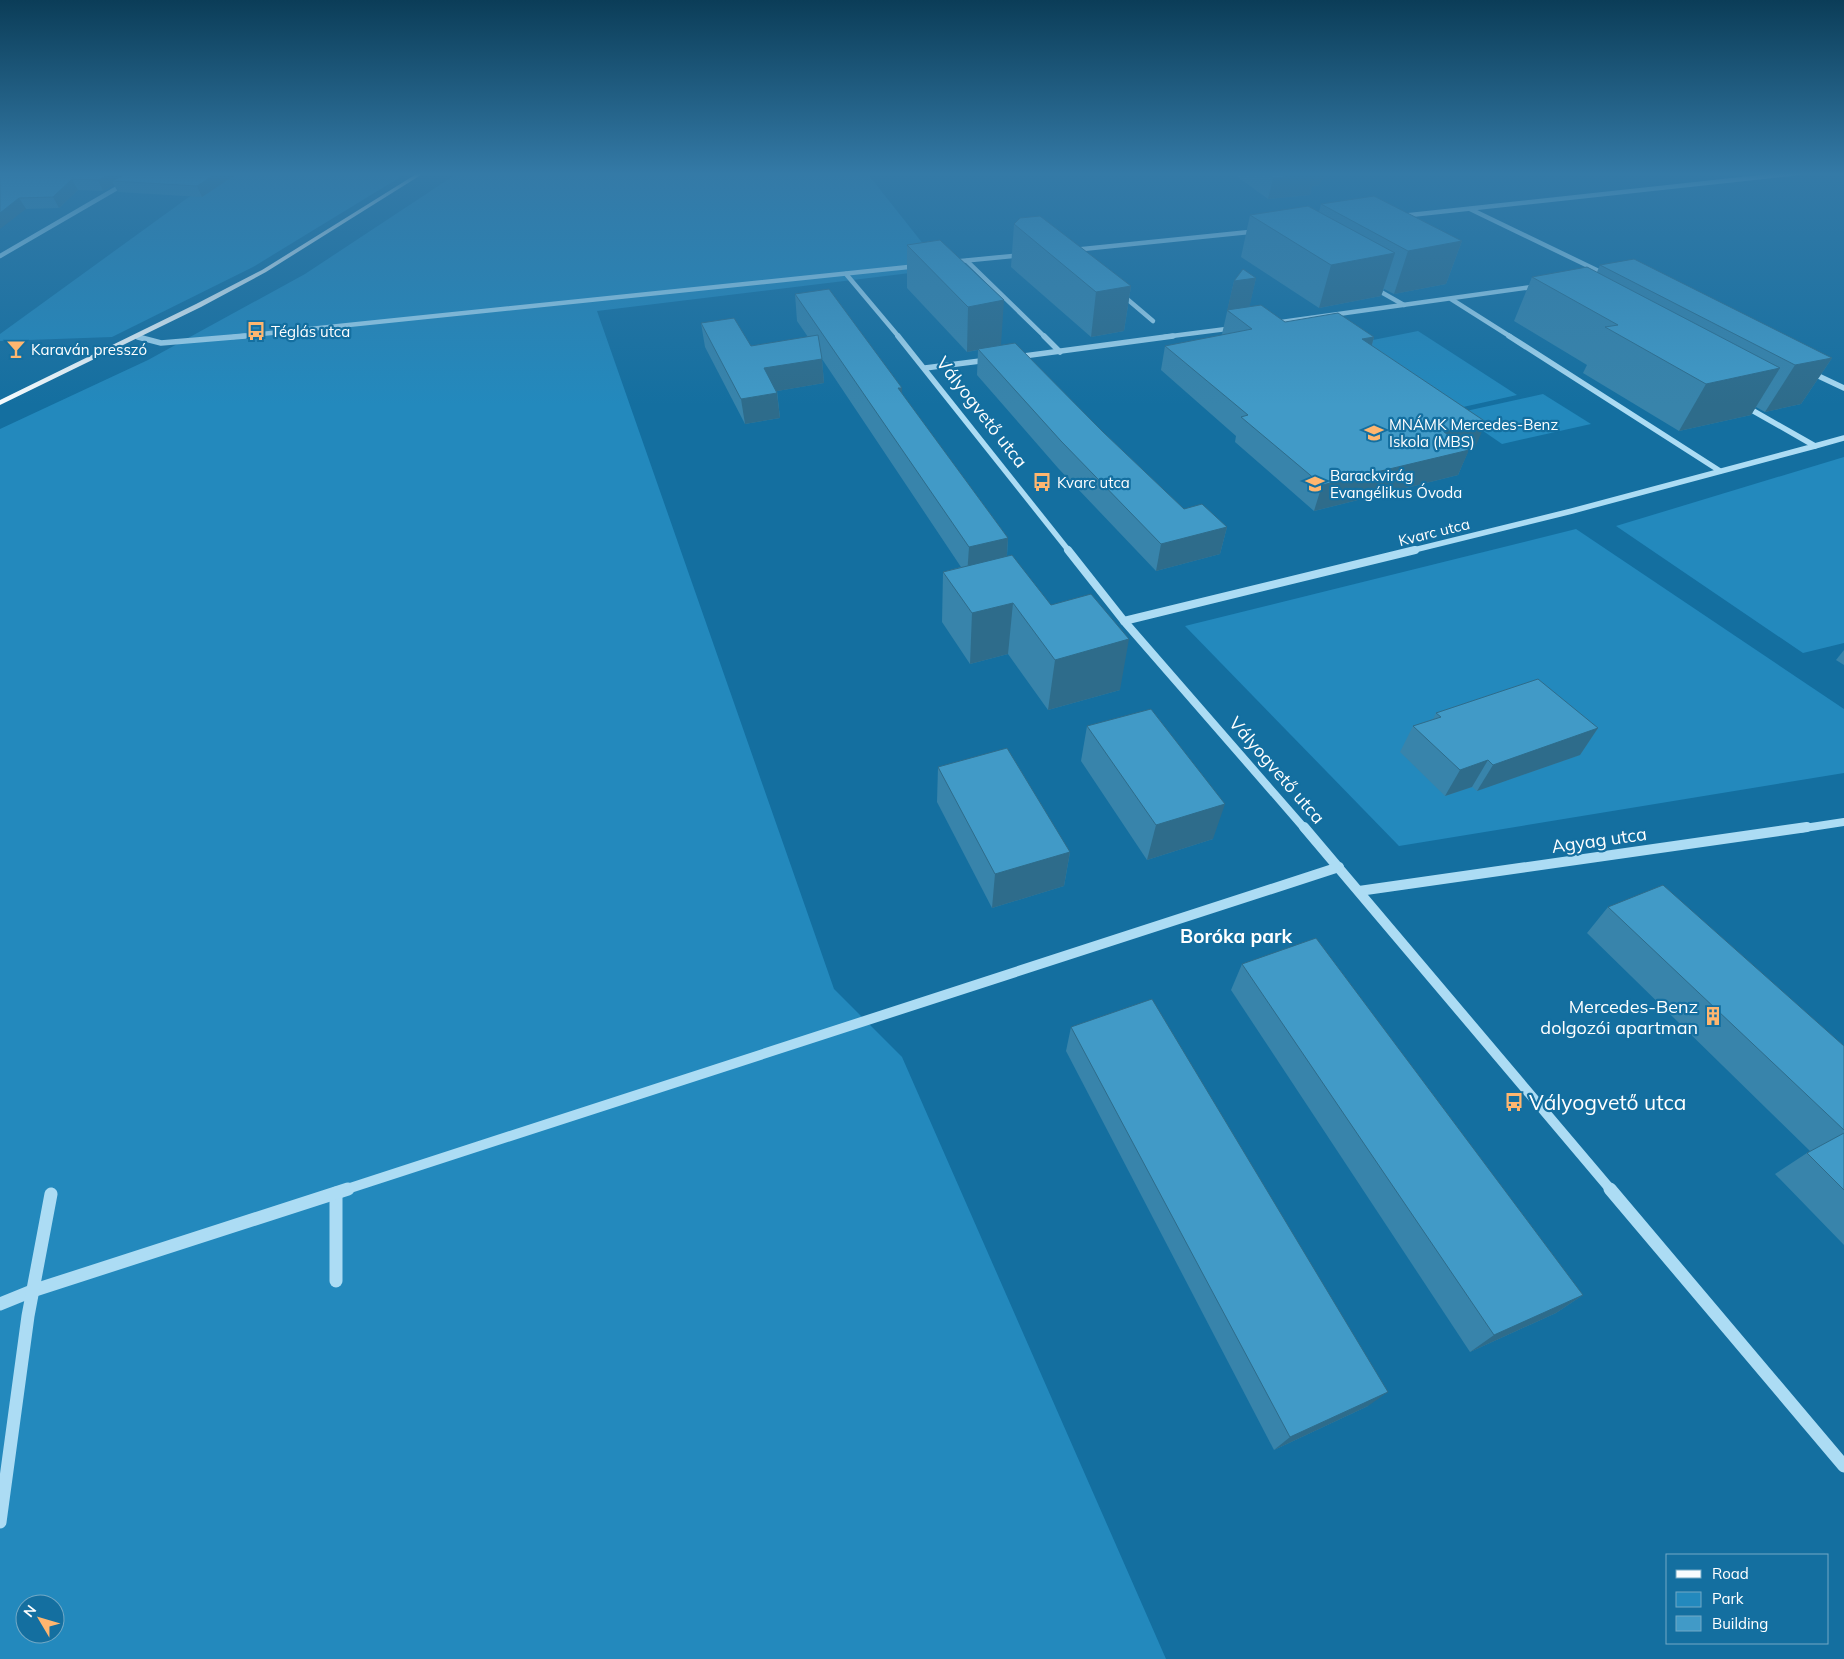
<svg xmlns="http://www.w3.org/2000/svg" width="1844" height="1659" font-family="Mulish,sans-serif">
<rect width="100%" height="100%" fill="#146fa0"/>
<g fill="#2389bd" fill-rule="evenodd">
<path d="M222,173h185l-154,94 -141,70 -112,4v-7z"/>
<path d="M458,173h409l76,96 -346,42 237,678 68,68 264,602h-1166v-1230l148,-69 157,-86zM25,1604h30v30h-30z"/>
<path d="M1418,331l99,64 -63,14 -96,-66z"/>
<path d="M1543,394l48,30 -89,20 -45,-31z"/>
<path d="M1844,457v186l-41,10 -187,-127z"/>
<path d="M1576,529l268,180v64l-445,73 -214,-220z"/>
</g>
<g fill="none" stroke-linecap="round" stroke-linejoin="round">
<g stroke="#acdcf4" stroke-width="4.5">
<path d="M1470,209l137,66"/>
<path d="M1401,216l397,-43"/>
<path d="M1073,250l186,-19"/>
<path d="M0,256l143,-83"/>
<path d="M967,261l78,76"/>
<path d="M951,262l71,-7"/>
<path d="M846,274l53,63"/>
<path d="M1374,288l30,17"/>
<path d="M1120,293l33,28"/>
<path d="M1451,299l60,38"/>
<path d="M1274,323l258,-36 6,3"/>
<path d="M233,337l685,-71"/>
<path d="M1164,337l70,-9"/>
</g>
<g stroke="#acdcf4" stroke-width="5.5">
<path d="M898,336l171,215"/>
<path d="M1044,336l16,16"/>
<path d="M1509,336l211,135"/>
<path d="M138,337l23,6 84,-7"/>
<path d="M1016,357l157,-21"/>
<path d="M925,368l63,-8"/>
<path d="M1810,372l34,16"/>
<path d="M1815,446l29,-8"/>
<path d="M1410,551l162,-40 243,-65 -72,-41"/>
</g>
<g stroke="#acdcf4" stroke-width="8">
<path d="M1068,550l56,71 181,208"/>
<path d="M1124,621l291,-71"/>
<path d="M1798,829l46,-7"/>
</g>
<g stroke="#acdcf4" stroke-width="10">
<path d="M1304,827l307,363"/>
<path d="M1359,891l448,-64"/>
<path d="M344,1190l995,-323"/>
</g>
<g stroke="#acdcf4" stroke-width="13">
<path d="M1610,1189l234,277"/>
<path d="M336,1193v88"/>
<path d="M0,1304l32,-13 316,-102"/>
<path d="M0,1522l28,-206 23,-122"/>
</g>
<path fill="#f9fdff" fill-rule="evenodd" d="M418,173h6l-158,99 -65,35 -201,98v-5l196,-96 66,-34z"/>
</g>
<g fill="#3884ab">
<path d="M0,173h238l-36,24 -84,-5 -4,-7 -11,6 -25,-1 -19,18 -33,1z"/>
<path d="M1232,173h94l-7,12 -7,1 -2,9 -42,4z"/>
<path d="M1321,204l141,37 -16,43 -52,10 -10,-5 -3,7 -62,12 -78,-51 9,-42 69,-3z"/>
<path d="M1014,224l117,62 -7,45 -33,6 -80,-70z"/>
<path d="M940,240l61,105 102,87 81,77 43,18 -7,27 -64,17 -98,-103 -81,-93 1,-25 -11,2 -60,-64v-43z"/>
<path d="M1600,265l232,93 -31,46 -36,8 -9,-5 -5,8 -72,16 -96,-58 4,-8 -73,-44 18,-44 65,-5z"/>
<path d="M1256,278l-7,29 36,15 89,15 -2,9 103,102 -6,1 -11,26 -144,36 -79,-69 1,-6 -75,-66 4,-24 58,-11 -1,-1 12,-53z"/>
<path d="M795,294l107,100 106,144 -1,18 44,49 69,85 -72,20 -40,-56 -38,10 -28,-42 1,-50 18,-5 -139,-208 2,24 -47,8 3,27 -35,6 -40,-77 -4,-24 50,23 57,-9 -11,-16z"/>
<path d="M1844,650v15l-8,-5z"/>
<path d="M1436,713l162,15 -18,27 -103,36 -5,-4 -27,9 -45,-44 13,-26 20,-7z"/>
<path d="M1087,726l126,113 -66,21 -66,-99z"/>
<path d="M938,767l132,85 -6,34 -72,22 -55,-106z"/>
<path d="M1608,907l236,139v199l-69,-71 35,-23 -223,-218z"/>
<path d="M1242,964l341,331 -27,18 -86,39 -239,-362z"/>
<path d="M1071,1027l297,379 -94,44 -208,-399z"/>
</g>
<g fill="#2e6c8b">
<path d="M112,173h25l-25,8 2,4 -11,6 -5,-11z"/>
<path d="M217,173h21l-36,24 -5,-11z"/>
<path d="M1302,173h24l-7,12 -7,1 -2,9 -42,4 5,-21z"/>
<path d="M72,179l6,11 -19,18 -6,-11z"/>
<path d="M19,198l7,11 -26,20v-16z"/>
<path d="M1462,241l-16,43 -52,10 14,-43z"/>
<path d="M1395,253l-14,43 -62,12 12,-43z"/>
<path d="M1256,278l-10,44 -19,-11 7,-30z"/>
<path d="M1131,286l-7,45 -33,6 5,-45z"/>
<path d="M1004,300l-3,45 -34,7 1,-45z"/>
<path d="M1374,337l-7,24 -5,-22z"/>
<path d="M1832,358l-31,46 -36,8 30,-47z"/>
<path d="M822,359l2,24 -58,10 -2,-25z"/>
<path d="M1780,368l-29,47 -72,16 27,-47z"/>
<path d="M898,388h4l1,28z"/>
<path d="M777,393l3,25 -35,6 -4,-25z"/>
<path d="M1486,422l-11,26 -41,9 10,-25z"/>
<path d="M1469,450l-11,25 -144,36 8,-26z"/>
<path d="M1227,527l-7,27 -64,17 5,-27z"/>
<path d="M1008,538l-2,30 -39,8 2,-29z"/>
<path d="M1013,603l-5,51 -38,10 2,-51z"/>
<path d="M1129,639l-9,51 -72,20 7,-50z"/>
<path d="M1598,728l-18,27 -103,36 16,-26z"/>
<path d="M1488,760l-16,27 -27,9 15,-26z"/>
<path d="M1225,804l-12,35 -66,21 9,-35z"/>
<path d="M1070,852l-6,34 -72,22 3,-34z"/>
<path d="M1583,1295l-27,18 -86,39 24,-17z"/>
<path d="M1388,1392l-20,14 -94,44 16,-13z"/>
</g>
<g fill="#419ac7" stroke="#2e6c8b">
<path d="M0,173h112l-14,7 -26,-1 -19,18 -34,1 -19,15z"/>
<path d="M128,173h89l-20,13 -85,-5z"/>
<path d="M1265,173h48l2,1 -42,4z"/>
<path d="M1374,196l88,45 -54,10 -87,-47z"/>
<path d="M1308,206l87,47 -64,12 -81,-50z"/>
<path d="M1040,216l91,70 -35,6 -82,-68 6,-6z"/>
<path d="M940,240l64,60 -36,7 -61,-62z"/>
<path d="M1634,259l198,99 -37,7 -195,-100z"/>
<path d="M1587,267l193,101 -74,16 -101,-57 13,-2 -86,-48z"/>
<path d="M1243,269l13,9 -22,3z"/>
<path d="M829,289l73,99h-4l110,150 -39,9 -174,-253z"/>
<path d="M1261,305l24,17 53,-9 36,24 -12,2 124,83 -42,10 25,18 -147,35 -81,-68 7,-2 -83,-69 87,-17 -25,-19z"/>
<path d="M734,318l17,28 67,-11 4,24 -58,9 13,25 -36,6 -40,-76z"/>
<path d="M1015,343l88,89 81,77 18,-5 25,23 -66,17 -100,-103 -83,-92z"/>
<path d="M1012,555l39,50 40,-11 38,45 -74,21 -42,-57 -41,10 -29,-41z"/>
<path d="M1538,679l60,49 -105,37 -5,-5 -28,10 -47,-44 28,-9 -5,-4z"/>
<path d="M1151,709l74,95 -69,21 -69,-99z"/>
<path d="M1007,748l63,104 -75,22 -57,-107z"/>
<path d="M1663,885l181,161v84l-236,-223z"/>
<path d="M1316,938l267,357 -89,40 -252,-371z"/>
<path d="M1152,999l236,393 -98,45 -219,-410z"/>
<path d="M1844,1133v57l-37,-37z"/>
</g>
<linearGradient id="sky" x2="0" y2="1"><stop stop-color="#0b3d58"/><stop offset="0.43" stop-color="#347aa7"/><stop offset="1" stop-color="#347aa7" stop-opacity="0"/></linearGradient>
<rect width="1844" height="405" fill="url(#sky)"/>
<defs>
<g id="bus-bare" transform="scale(1.5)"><path d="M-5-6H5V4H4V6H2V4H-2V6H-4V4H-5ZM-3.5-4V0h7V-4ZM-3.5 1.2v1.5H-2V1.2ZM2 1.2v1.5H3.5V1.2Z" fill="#ffb66f" stroke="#146fa0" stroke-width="2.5" paint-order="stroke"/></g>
<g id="bar-bare" transform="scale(1.5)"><path d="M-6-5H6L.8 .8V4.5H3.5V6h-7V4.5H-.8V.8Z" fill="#ffb66f" stroke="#146fa0" stroke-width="2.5" paint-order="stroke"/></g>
<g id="school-bare" transform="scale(1.5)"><path d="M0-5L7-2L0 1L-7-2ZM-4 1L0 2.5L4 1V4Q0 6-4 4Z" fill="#ffb66f" stroke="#146fa0" stroke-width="2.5" paint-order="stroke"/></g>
<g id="building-bare" transform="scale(1.5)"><path d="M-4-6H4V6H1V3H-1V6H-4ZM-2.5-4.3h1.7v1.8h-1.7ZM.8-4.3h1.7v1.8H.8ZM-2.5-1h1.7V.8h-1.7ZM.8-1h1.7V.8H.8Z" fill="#ffb66f" stroke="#146fa0" stroke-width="2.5" paint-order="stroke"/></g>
</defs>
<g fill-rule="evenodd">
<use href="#bus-bare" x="256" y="331"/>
<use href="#bar-bare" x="16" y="349"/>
<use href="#school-bare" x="1374" y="433"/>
<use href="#bus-bare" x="1042" y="482"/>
<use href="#school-bare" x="1315" y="484"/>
<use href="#building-bare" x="1713" y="1016"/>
<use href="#bus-bare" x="1514" y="1102"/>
</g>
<g text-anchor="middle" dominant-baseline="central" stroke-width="4.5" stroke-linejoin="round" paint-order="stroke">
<g font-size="15" fill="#fff" stroke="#146fa0" text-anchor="start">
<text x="271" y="331">Téglás utca</text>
<text x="31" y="349">Karaván presszó</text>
<text x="1389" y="424">MNÁMK Mercedes-Benz<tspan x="1389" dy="17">Iskola (MBS)</tspan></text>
<text x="1330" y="475">Barackvirág<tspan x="1330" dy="17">Evangélikus Óvoda</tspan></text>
<text x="1057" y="482">Kvarc utca</text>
</g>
<g font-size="15" fill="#fff" stroke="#146fa0">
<text transform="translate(1434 532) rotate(-14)">Kvarc utca</text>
</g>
<g font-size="18" fill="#fff" stroke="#146fa0">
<text transform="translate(982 412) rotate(52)">Vályogvető utca</text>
<text transform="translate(1277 770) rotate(49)">Vályogvető utca</text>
<text transform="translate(1599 840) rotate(-8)">Agyag utca</text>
</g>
<g font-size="18" fill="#fff" stroke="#146fa0" text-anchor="end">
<text x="1698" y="1006">Mercedes-Benz<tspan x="1698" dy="21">dolgozói apartman</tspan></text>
</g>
<g font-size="19" font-weight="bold" fill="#fff" stroke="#146fa0">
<text x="1236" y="936">Boróka park</text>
</g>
<g font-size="21" fill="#fff" stroke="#146fa0" text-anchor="start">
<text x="1529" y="1102">Vályogvető utca</text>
</g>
</g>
<rect x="1666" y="1554" width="162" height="90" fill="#146fa0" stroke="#72a9c6"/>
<rect x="1676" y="1570" width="25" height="8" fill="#f9fdff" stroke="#72a9c6"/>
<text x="1712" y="1579" font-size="15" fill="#ffffff">Road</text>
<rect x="1676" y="1592" width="25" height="15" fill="#2389bd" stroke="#72a9c6"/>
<text x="1712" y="1604" font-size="15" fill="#ffffff">Park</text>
<rect x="1676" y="1616" width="25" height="15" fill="#419ac7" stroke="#72a9c6"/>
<text x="1712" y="1629" font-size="15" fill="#ffffff">Building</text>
<g transform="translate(40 1619) rotate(308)"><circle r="24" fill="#146fa0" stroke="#72a9c6"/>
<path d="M0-4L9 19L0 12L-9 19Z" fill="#ffb66f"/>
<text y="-8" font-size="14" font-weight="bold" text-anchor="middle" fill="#ffffff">N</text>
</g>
</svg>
